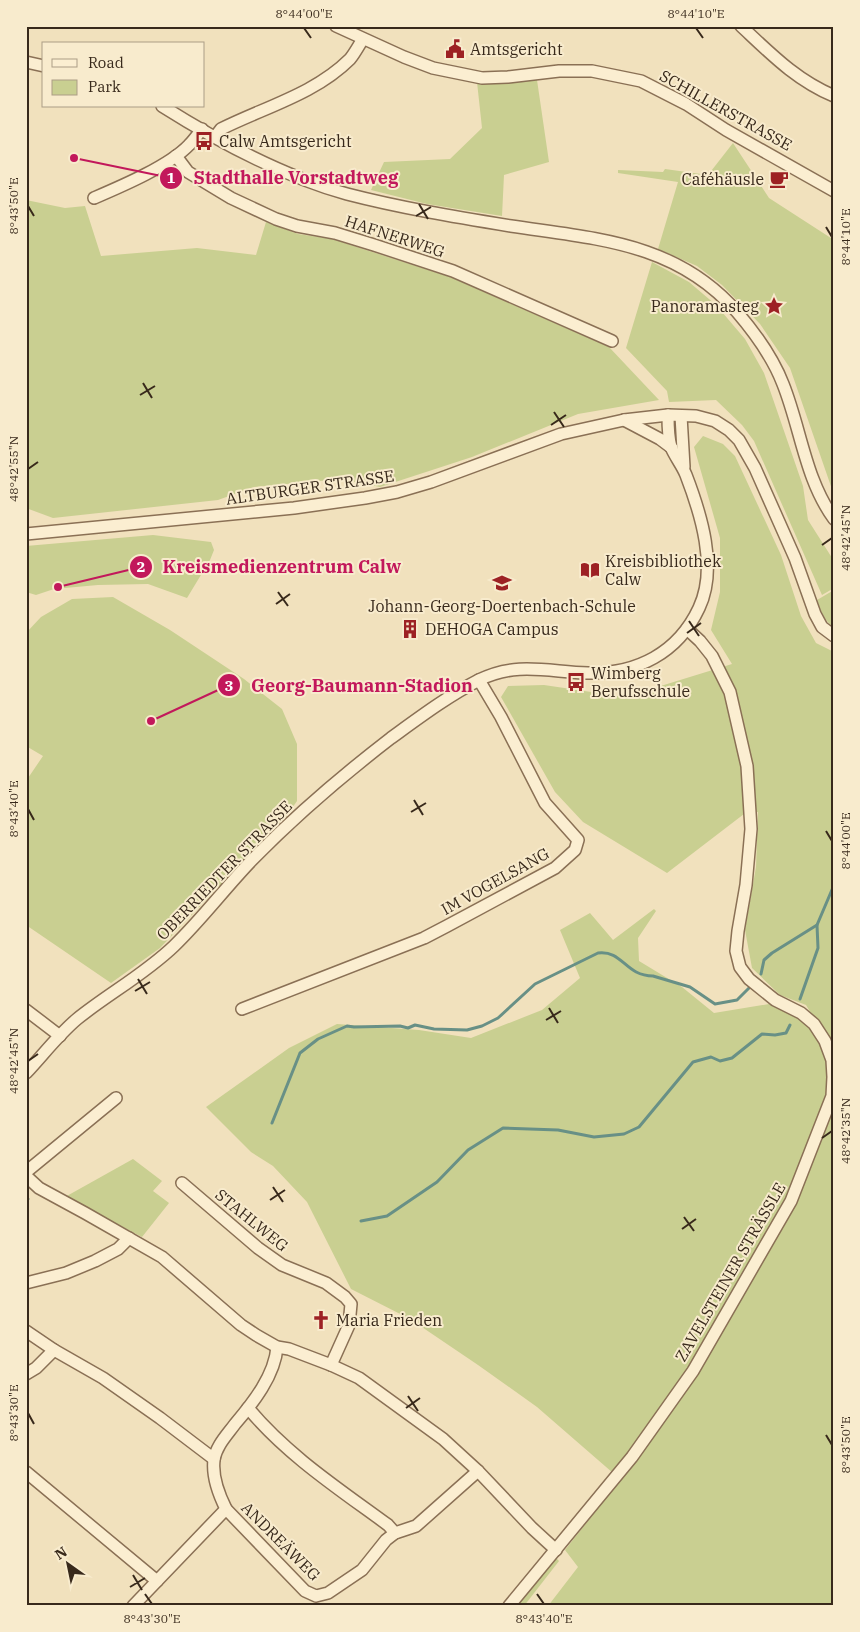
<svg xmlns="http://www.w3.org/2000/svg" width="860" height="1632" font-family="'IBM Plex Serif',serif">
<rect width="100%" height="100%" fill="#f1e1bd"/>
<g fill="#c9cf91">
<path d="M537,80l12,82 -45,13 -2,41 -75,-12 -56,-14 13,-28 66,-3 32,-31 -5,-46 30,1z"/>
<path d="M733,143l36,55 65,42v255l-44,-127 -30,-44 -38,-39 -25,-19 -39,-17 20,-67 -60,-9v-3l45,2 2,-3 43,6z"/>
<path d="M26,200l39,8 20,-2 16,50 96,-8 59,7 10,-33 32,12 34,5 118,38 159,70 50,53 -81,14 -106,43 -92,30 -39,-8 -87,8 -36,13 -165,18 -27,-10z"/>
<path d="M652,262l37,20 27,23 29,34 19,34 39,113 5,34 26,41v27l-12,7 -68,-154 -12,-16 -26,-25 -47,2 -2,-11 -41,-43z"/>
<path d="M703,436l20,8 12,12 46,99 20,61 15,27 18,9v954h-286l30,-39 -13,-17 73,-93 -25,16 -76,-66 -59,-42 -68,-46 -59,-30 -44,-87 -34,-36 -22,-14 -45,-45 83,-59 48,-24 82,6 52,8 71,-28 38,-32 -20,-48 30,-17 23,27 41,-31 2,2 -18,27 1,23 43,26 32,26 55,-9 46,16 -9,-15 -26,-10 -28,-27 -7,-38 11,-63 2,-55 -14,2 -77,59 -84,-51 -28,-30 -54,-95 7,-11 36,-1 81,12 107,-33 -21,-34 9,-38v-54l-26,-91z"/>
<path d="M153,535l58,7 3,8 -4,10 -23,38 -39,-14 -50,1 -44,4 -18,6 -10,-3v-46z"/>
<path d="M834,590v38c-10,-8 -13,-16 -17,-28z"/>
<path d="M113,597l57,33 74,49 38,30 15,35v57l-11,16 -126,131 -49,35 -85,-58v-144l17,-25 -17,-10v-113l15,-16 31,-18z"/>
<path d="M133,1159l29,22 -9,10 16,12 -27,34 -77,-40z"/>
<path d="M556,1558l3,3 -35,45h-7z"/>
</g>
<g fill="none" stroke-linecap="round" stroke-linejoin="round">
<g stroke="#689086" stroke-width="3">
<path d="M761,974l3,-14 8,-7 45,-28"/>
<path d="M800,999l18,-51 -1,-23 17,-40"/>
<path d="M272,1123l28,-70 18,-14 29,-13 7,1 46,-1 8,2 7,-3 19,4 33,1 15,-4 16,-8 37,-34 63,-31c25,-3 27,23 55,23l37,11 25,17 22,-4 13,-13"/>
<path d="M26,1200l2,-1"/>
<path d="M361,1221l26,-5 50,-34 31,-32 35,-22 55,2 36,7 30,-3 15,-7 54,-65 18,-5 9,4 12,-3 30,-24 13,1 11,-2 4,-8"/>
</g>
<g stroke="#8a7055" stroke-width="14">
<g id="minor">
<path d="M336,26l68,31 29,11 49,10 26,-1 51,-6h33l49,10 45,23 40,26 108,61"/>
<path d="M741,26c30,28 55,54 93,70"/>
<path d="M26,62l18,4"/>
<path d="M162,106c57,36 120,70 185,88 54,14 109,23 164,32 85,13 165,16 226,86 18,21 36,46 46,72 18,45 22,95 51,135"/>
<path d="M215,137l6,-8c44,-22 94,-35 129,-70 5,-6 9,-14 13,-20"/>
<path d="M176,156l12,16 43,26 45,21 21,7 38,7 39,12 79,26 159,70"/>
<path d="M94,198c28,-12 75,-32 95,-53 5,-5 9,-11 13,-16"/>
<path d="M681,416l3,51"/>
<path d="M624,420l36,19 12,9"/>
<path d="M26,534l268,-26 71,-10 32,-6 34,-10 130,-48 63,-14 44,-5 28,1 19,5 14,9 10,10 16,28 40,90 20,56 7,13 12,9"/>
<path d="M242,1009l182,-71 23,-12 108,-58 20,-18 3,-10 -33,-37 -44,-86 -22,-37"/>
<path d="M26,1010l34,26"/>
<path d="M26,1073c17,-18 32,-38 51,-54 31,-25 68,-45 97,-73 28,-27 51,-58 78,-86 43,-44 91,-85 139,-122 29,-21 57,-42 88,-58 38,-19 70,-8 109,-7 49,1 90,-20 111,-65 19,-40 2,-94 -13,-133 -4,-10 -11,-18 -15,-28 -3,-10 -3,-21 -3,-32"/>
<path d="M26,1172l90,-74"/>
<path d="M26,1176l13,12 46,25 77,44 79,68 15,10 21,12 12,2 42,16 28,13 84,61 35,32 54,57 24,22"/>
<path d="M182,1183l76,65 24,17 44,18 19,14 6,7 -2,21 -18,40"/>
<path d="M26,1283l40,-10 29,-12 23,-12 11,-11"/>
<path d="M26,1331l28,19 -18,18 -10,6"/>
<path d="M54,1350l49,28 57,40 54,41"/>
<path d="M248,1408c39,47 91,81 140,117l7,8"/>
<path d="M26,1472l131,109"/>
<path d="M226,1509l79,82 11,5 12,-3 34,-23 24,-30 9,-7 21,-7 62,-55"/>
<path d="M133,1606l93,-97c-7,-14 -14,-33 -12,-49 2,-14 13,-25 21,-36 18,-21 40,-49 42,-77"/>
<path d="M509,1606l123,-149 61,-86 98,-170 41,-105 1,-19 -1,-17 -7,-19 -11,-17 -13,-11 -26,-13 -26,-21 -9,-12 -4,-16 2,-20 8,-46 5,-56 -4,-63 -17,-74 -18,-36 -12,-15 -13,-12"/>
</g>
</g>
<use href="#minor" stroke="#fbeed1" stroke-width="11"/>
</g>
<path fill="none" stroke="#38291b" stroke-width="2" d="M304,28l7,10M696,28l7,10M419,204l9,15M28,206l6,10M416,216l15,-9M826,227l6,10M143,383l9,15M140,395l15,-9M554,412l10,15M551,425l15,-10M28,469l10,-7M822,545l10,-7M278,592l10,14M276,604l14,-10M689,621l10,15M687,633l14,-10M414,800l9,15M28,809l6,11M411,812l15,-9M826,831l6,10M138,979l9,15M135,991l15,-9M549,1008l9,15M546,1020l15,-9M28,1061l10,-7M822,1138l10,-7M273,1187l10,15M270,1200l15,-10M684,1217l10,14M682,1229l14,-10M408,1396l10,15M406,1408l14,-10M28,1413l6,11M826,1435l6,10M133,1575l9,15M130,1587l15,-9M145,1594l7,10M537,1594l7,10"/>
<defs>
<g id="civic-bare" transform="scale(1.5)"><path d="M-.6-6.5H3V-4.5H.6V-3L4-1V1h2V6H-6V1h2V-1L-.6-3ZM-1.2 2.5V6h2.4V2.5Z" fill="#9d2124" stroke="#f8ebcd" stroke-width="2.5" paint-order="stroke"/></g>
<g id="bus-bare" transform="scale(1.5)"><path d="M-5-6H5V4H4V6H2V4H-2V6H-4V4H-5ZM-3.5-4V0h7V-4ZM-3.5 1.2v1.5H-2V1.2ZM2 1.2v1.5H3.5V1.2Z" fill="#9d2124" stroke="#f8ebcd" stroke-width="2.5" paint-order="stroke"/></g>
<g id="cafe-bare" transform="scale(1.5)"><path d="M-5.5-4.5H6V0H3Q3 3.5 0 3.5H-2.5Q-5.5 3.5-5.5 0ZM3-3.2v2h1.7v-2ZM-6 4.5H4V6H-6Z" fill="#9d2124" stroke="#f8ebcd" stroke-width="2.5" paint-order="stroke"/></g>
<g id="sight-bare" transform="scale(1.5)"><path d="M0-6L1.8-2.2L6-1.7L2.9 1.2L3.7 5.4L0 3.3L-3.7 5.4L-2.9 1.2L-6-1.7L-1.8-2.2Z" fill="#9d2124" stroke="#f8ebcd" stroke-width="2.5" paint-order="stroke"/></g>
<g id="library-bare" transform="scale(1.5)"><path d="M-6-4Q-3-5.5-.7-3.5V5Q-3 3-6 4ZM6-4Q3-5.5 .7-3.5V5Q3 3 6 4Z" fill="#9d2124" stroke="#f8ebcd" stroke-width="2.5" paint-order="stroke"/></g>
<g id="school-bare" transform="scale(1.5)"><path d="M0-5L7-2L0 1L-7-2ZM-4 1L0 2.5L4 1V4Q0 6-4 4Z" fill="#9d2124" stroke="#f8ebcd" stroke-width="2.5" paint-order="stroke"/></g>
<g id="building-bare" transform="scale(1.5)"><path d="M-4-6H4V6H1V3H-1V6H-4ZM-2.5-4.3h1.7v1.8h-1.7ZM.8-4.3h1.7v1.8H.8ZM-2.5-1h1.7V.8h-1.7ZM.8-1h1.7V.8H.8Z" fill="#9d2124" stroke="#f8ebcd" stroke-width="2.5" paint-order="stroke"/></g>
<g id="church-bare" transform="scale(1.5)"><path d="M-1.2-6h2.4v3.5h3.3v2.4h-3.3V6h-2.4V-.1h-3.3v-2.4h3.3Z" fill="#9d2124" stroke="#f8ebcd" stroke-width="2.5" paint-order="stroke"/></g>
</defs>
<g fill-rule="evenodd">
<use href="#civic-bare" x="455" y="49"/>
<use href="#bus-bare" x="204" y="141"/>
<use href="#cafe-bare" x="779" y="179"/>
<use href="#sight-bare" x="774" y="306"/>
<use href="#library-bare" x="590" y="570"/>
<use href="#school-bare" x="502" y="583"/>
<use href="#building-bare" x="410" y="629"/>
<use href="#bus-bare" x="576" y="682"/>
<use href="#church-bare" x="321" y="1320"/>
</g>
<g text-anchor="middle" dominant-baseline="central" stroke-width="4" stroke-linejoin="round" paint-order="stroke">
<g font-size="16" fill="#38291b" stroke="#f8ebcd" text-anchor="start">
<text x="470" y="49">Amtsgericht</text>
<text x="219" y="141">Calw Amtsgericht</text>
<text x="764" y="179" text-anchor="end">Caféhäusle</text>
<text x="759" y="306" text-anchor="end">Panoramasteg</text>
<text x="605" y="561">Kreisbibliothek<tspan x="605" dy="18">Calw</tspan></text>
<text x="502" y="606" text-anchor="middle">Johann-Georg-Doertenbach-Schule</text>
<text x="425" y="629">DEHOGA Campus</text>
<text x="591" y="673">Wimberg<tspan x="591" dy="18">Berufsschule</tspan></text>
<text x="336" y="1320">Maria Frieden</text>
</g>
<g font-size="16" fill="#38291b" stroke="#f8ebcd">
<text transform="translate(726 110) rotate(29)">SCHILLERSTRASSE</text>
<text transform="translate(395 236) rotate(18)">HAFNERWEG</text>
<text transform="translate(310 487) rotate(-8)">ALTBURGER STRASSE</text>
<text transform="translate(224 870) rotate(-46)">OBERRIEDTER STRASSE</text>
<text transform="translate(495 881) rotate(-29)">IM VOGELSANG</text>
<text transform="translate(252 1220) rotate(39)">STAHLWEG</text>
<text transform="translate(730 1272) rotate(-60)">ZAVELSTEINER STRÄSSLE</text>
<text transform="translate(281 1541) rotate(45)">ANDREÄWEG</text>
</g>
</g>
<path fill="none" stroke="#c2185b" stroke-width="2" d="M74 158L171 178M58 587L141 567M151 721L229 685"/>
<g fill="#c2185b" stroke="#f8ebcd" stroke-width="2">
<circle cx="74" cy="158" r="5"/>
<circle cx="58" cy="587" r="5"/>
<circle cx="151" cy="721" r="5"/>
<circle cx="171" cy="178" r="12"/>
<circle cx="141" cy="567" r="12"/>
<circle cx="229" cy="685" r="12"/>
</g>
<g font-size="15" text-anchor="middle" font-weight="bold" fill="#fff">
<text x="171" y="183">1</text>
<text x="141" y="572">2</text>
<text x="229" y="691">3</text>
</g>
<g font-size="18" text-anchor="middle" font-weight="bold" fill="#c2185b" stroke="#f8ebcd" stroke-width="4" stroke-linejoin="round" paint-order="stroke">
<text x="296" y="184">Stadthalle Vorstadtweg</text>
<text x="282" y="573">Kreismedienzentrum Calw</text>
<text x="362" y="692">Georg-Baumann-Stadion</text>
</g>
<rect width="860" height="1632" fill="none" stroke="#f8ebcd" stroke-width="55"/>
<rect x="42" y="42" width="162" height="65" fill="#f8ebcd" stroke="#ab9d86"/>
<rect x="52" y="59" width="25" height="8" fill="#fbeed1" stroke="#ab9d86"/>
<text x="88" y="68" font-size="15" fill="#38291b">Road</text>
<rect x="52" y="80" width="25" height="15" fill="#c9cf91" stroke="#ab9d86"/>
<text x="88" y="92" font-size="15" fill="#38291b">Park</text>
<g transform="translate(68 1564) rotate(327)" stroke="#f8ebcd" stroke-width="4" paint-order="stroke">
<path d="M0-4L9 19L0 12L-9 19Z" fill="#38291b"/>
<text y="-8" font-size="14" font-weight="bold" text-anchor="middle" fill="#38291b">N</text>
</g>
<rect x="28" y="28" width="804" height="1576" fill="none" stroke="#38291b" stroke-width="2"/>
<g font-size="12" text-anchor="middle" fill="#38291b">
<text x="304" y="18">8°44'00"E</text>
<text x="696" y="18">8°44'10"E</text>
<text transform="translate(14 206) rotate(-90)" y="4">8°43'50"E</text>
<text transform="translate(846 237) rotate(-90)" y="4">8°44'10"E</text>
<text transform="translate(14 469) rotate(-90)" y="4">48°42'55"N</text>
<text transform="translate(846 538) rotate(-90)" y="4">48°42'45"N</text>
<text transform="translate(14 809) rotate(-90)" y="4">8°43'40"E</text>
<text transform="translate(846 841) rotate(-90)" y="4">8°44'00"E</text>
<text transform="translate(14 1061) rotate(-90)" y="4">48°42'45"N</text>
<text transform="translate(846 1131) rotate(-90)" y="4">48°42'35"N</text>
<text transform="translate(14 1413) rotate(-90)" y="4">8°43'30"E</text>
<text transform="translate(846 1445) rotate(-90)" y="4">8°43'50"E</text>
<text x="152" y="1623">8°43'30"E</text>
<text x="544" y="1623">8°43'40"E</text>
</g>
</svg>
